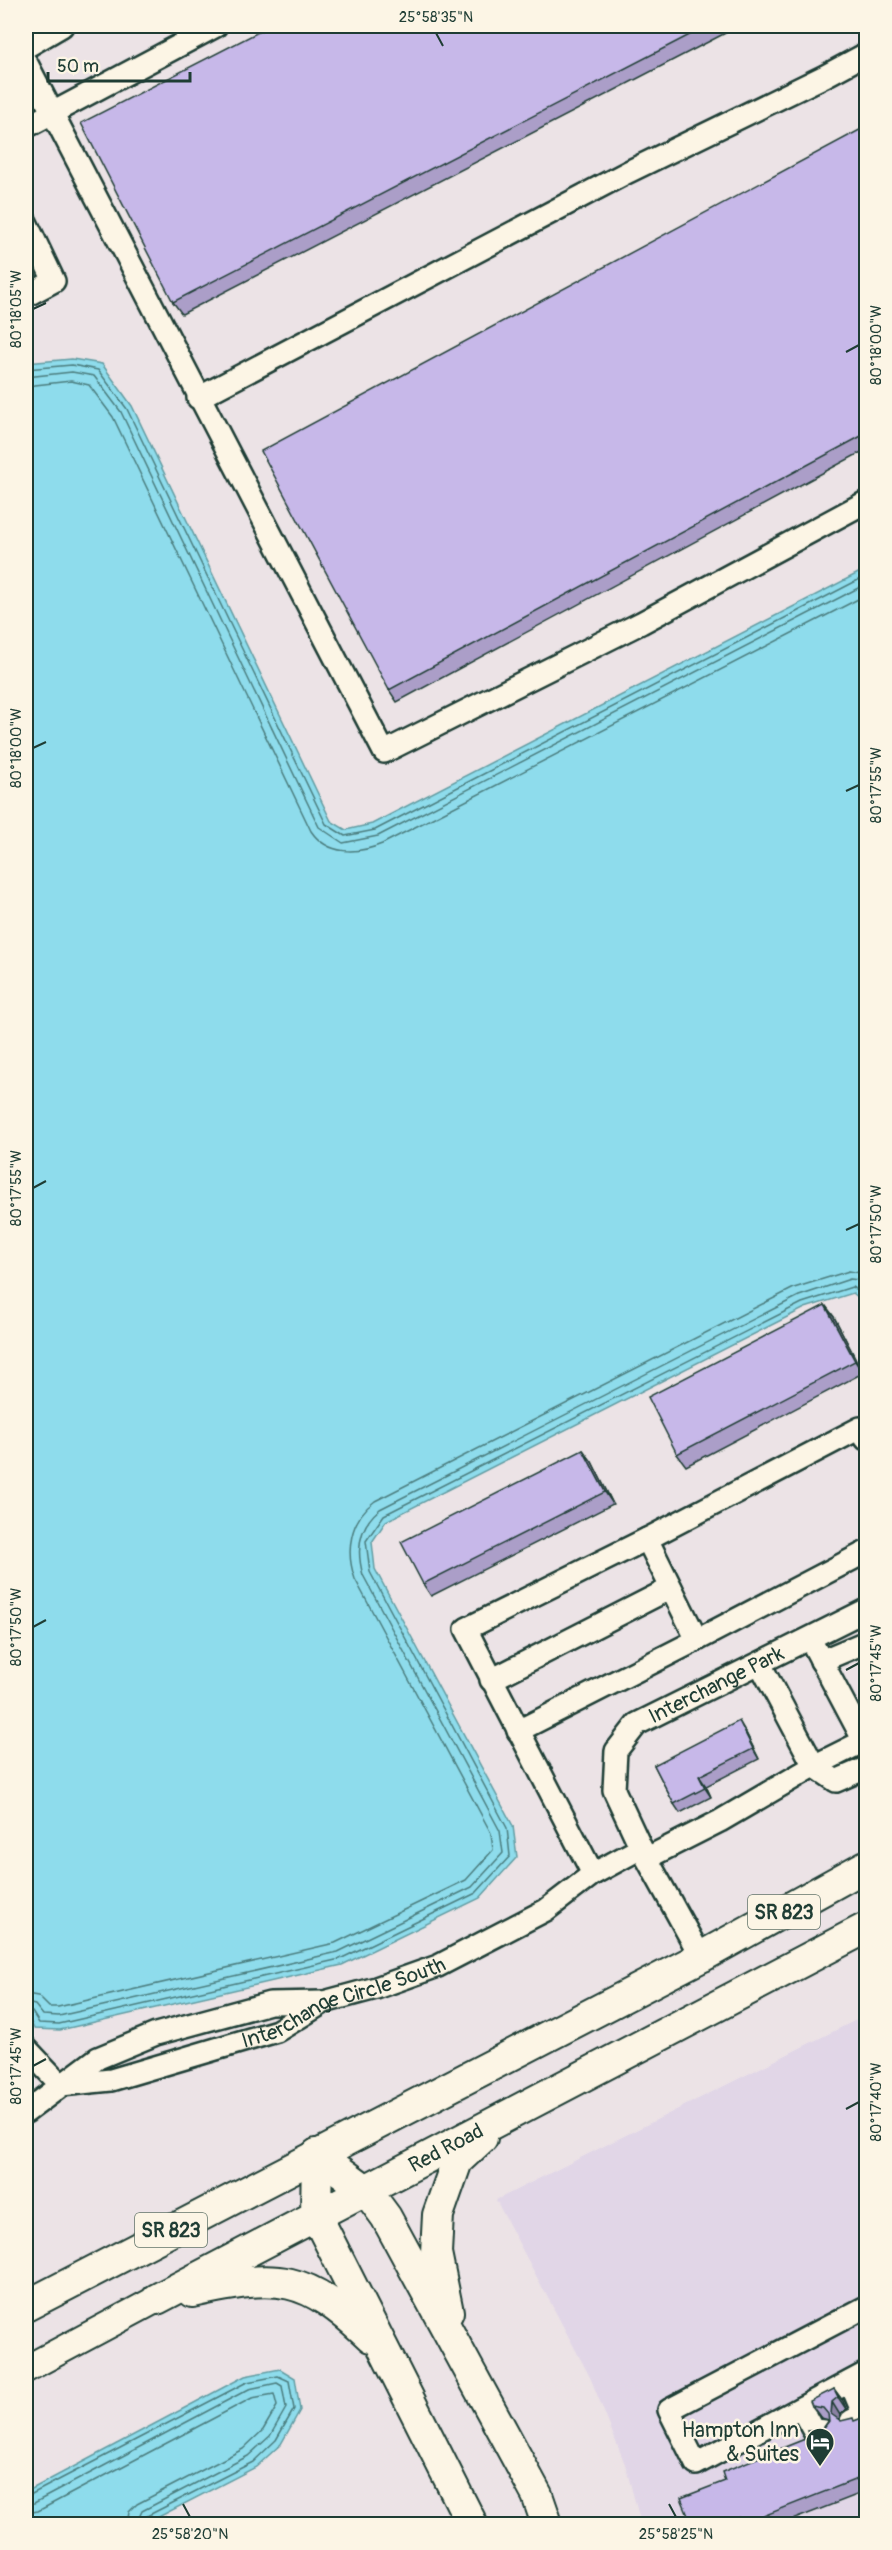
<svg xmlns="http://www.w3.org/2000/svg" width="892" height="2550" font-family="Pangolin,sans-serif">
<rect width="100%" height="100%" fill="#ece3e6"/>
<filter id="ink" filterUnits="userSpaceOnUse"><feTurbulence type="fractalNoise" baseFrequency=".0167" numOctaves="2"/><feDisplacementMap in="SourceGraphic" scale="12" xChannelSelector="R" yChannelSelector="G"/><feConvolveMatrix kernelMatrix="1 2 1 2 8 2 1 2 1" color-interpolation-filters="sRGB"/></filter>
<g filter="url(#ink)">
<path fill="#e1d6e7" d="M866,2015v509h-225l-16,-60 -35,-87 -94,-177z"/>
<g fill="#8edcec" stroke="#629ca2" stroke-width="1.5">
<path d="M72,359l30,5 30,42 199,415 15,9 26,-6 494,-255v735l-13,-11 -48,15 -419,213 -14,21 3,27 138,257 4,31 -37,41 -138,67 -282,65 -26,-1 -8,-18v-1648z"/>
<path d="M280,2369l15,9 5,32 -19,34 -25,23 -111,57h-119v-32l219,-116z"/>
</g>
<g fill="none" stroke-linecap="round" stroke-linejoin="round">
<g stroke="#4b7d7e" stroke-width="1.5">
<path d="M26,369l46,-4 26,5 29,39 199,415 19,12 30,-6 491,-254"/>
<path d="M26,377l46,-5 22,4 27,36 198,415 24,16 35,-7 488,-252"/>
<path d="M26,386l45,-5 18,4 24,32 198,414c17,25 47,23 71,13l484,-249"/>
<path d="M26,1994l12,2 11,11h9l277,-64 131,-63 27,-30 -2,-17 -136,-254c-10,-28 -5,-60 20,-78l419,-213 55,-17 17,3"/>
<path d="M26,2003l9,2 8,10 16,1 279,-64 134,-65 31,-34 -3,-22 -137,-256c-7,-25 -4,-49 17,-66l419,-213 51,-17 9,1 7,6"/>
<path d="M26,2010l6,2 7,11 20,1 281,-65 136,-66 34,-37 -3,-28 -137,-256 -4,-31 18,-26 418,-212 50,-16 14,9"/>
<path d="M26,2497l221,-115 31,-6 11,5 5,28 -18,31 -23,22 -106,54 -3,8"/>
<path d="M26,2504l8,-1 215,-114 28,-6 5,3 4,22 -16,28 -22,20 -106,55 -6,13"/>
<path d="M26,2513l12,-2 214,-113 22,-4 3,12 -14,24 -20,19 -106,55 -8,8 -2,12"/>
</g>
<g stroke="#1f3d34" stroke-width="26">
<g id="minor">
<path d="M26,47l36,-21"/>
<path d="M26,62l358,690 257,-129 225,-121"/>
<path d="M26,127l190,-101"/>
<path d="M26,222l28,59 -28,15"/>
<path d="M198,398l430,-226 197,-96 41,-22"/>
<path d="M866,1439l-6,-11 -213,111 50,101 169,-88"/>
<path d="M821,1661l45,-19"/>
<path d="M760,1664l54,102 50,-25 -54,-102"/>
<path d="M491,1680l180,-92"/>
<path d="M518,1731l179,-91"/>
<path d="M647,1858l73,-37 94,-55 22,15 30,-13"/>
<path d="M593,1874l-127,-245 181,-90"/>
<path id="s1" d="M701,1957l-60,-109 -27,-58 2,-39 21,-27 229,-114"/>
<path d="M26,2048l35,37"/>
<path id="s2" d="M61,2085l50,-5 166,-49 47,-29 52,-14 62,-22 108,-56 47,-36 48,-26"/>
<path d="M26,2112l72,-54 58,-24 114,-31 53,-1"/>
<path d="M866,2307l-197,103 27,54 170,-91"/>
<path d="M850,2382l12,29 -3,6 -8,4"/>
<path d="M801,2408l12,22 12,1"/>
</g>
</g>
<g stroke="#1f3d34" stroke-width="30">
<path id="major" d="M26,2369l131,-70"/>
</g>
<g stroke="#1f3d34" stroke-width="34">
<g id="highway">
<path d="M317,2154l49,36 20,27 151,278 10,29"/>
<path d="M317,2154l-1,61 156,309"/>
<path d="M193,2292c87,-19 111,-18 178,45"/>
<path id="s3" d="M157,2299l709,-371"/>
<path d="M26,2306l675,-349 165,-91"/>
<path d="M448,2312l-12,-59 2,-38 19,-54 25,-23"/>
</g>
</g>
<use href="#minor" stroke="#fcf5e5" stroke-width="21"/>
<use href="#major" stroke="#fcf5e5" stroke-width="26"/>
<use href="#highway" stroke="#fcf5e5" stroke-width="30"/>
</g>
<g fill="#ab9ec8" stroke="#1f3d34" stroke-width="1.5">
<path d="M270,26h469l-557,288 -9,-12z"/>
<path d="M867,126v323l-470,253 -8,-12z"/>
<path d="M825,1305l9,12 29,56 -177,93 -9,-12z"/>
<path d="M583,1450l9,12 21,42 -182,92 -8,-12z"/>
<path d="M745,1731l14,28 -53,27 5,11 -31,16 -6,-9 -20,-39z"/>
<path d="M834,2389l9,12 3,8 -6,6v5l1,1h14l12,-5v75l-85,33h-90l33,-43 97,-51 7,-10 -8,-2 -9,-12z"/>
</g>
<g fill="#8b81a3" stroke="#1f3d34" stroke-width="1.5">
<path d="M825,1305l9,12 29,56 -8,-12z"/>
<path d="M583,1450l9,12 21,42 -8,-12z"/>
<path d="M739,1721l6,10 14,28 -6,-10z"/>
<path d="M699,1776l7,10 5,11 -6,-9z"/>
<path d="M834,2389l9,12 3,8 -8,-12z"/>
<path d="M832,2402l8,13 -1,11 -8,-12z"/>
</g>
<g fill="#c7b8e9" stroke="#1f3d34" stroke-width="1.5">
<path d="M270,26h437l-534,276 -92,-179z"/>
<path d="M867,126v307l-478,257 -128,-239z"/>
<path d="M825,1305l30,56 -178,93 -29,-57z"/>
<path d="M583,1450l22,42 -182,92 -22,-42z"/>
<path d="M739,1721l14,28 -54,27 6,12 -31,16 -20,-39z"/>
<path d="M834,2389l4,8 -6,5 -1,12 10,7 12,-3 1,3 13,-5v59l-124,49 -3,-7 -19,7h-29l-11,-26 44,-17 -3,-9 88,-35 -3,-6 15,-1 7,-9 -1,-7 -5,-6 -11,-2 -2,-5z"/>
</g>
</g>
<path fill="none" stroke="#1f3d34" stroke-width="2" d="M436,33l7,13M33,309l13,-6M846,352l13,-7M33,748l13,-6M846,791l13,-6M33,1188l13,-7M846,1230l13,-6M33,1627l13,-7M846,1670l13,-7M33,2066l13,-7M846,2109l13,-7M183,2504l7,13M669,2504l7,13"/>
<defs>
<g id="hotel-pin" transform="scale(1.5)"><path d="M0 17L-7.5 6A9.5 9.5 0 1 1 7.5 6Z" fill="#1f3d34" stroke="#fcf5e5"/><path d="M-6-4.5h1.5V1H6V5H4.5V3h-9V5H-6ZM-4 0a1.8 1.8 0 1 1 3.6 0ZM.5 0V-2.5h3Q6-2.5 6 0Z" fill="#fff"/></g>
</defs>
<g fill-rule="evenodd">
<use href="#hotel-pin" x="820" y="2442"/>
</g>
<g text-anchor="middle" dominant-baseline="central" stroke-width="5" stroke-linejoin="round" paint-order="stroke">
<g fill="#fcf5e5" stroke="#617469" stroke-width="1.5">
<rect x="748" y="1895" width="72" height="34" rx="4.5"/>
<rect x="135" y="2213" width="72" height="34" rx="4.5"/>
</g>
<g font-size="20" font-weight="bold" fill="#1f3d34">
<text x="784" y="1912">SR 823</text>
<text x="171" y="2230">SR 823</text>
</g>
<g font-size="21" fill="#1f3d34" stroke="#fcf5e5">
<text stroke="none"><textPath href="#s1" startOffset="350">Interchange Park</textPath></text>
<text stroke="none"><textPath href="#s2" startOffset="296">Interchange Circle South</textPath></text>
<text stroke="none"><textPath href="#s3" startOffset="326">Red Road</textPath></text>
</g>
<g font-size="21" fill="#1f3d34" stroke="#fcf5e5" text-anchor="end">
<text x="799" y="2430">Hampton Inn<tspan x="799" dy="24">&amp; Suites</tspan></text>
</g>
</g>
<rect width="892" height="2550" fill="none" stroke="#fcf5e5" stroke-width="66"/>
<path d="M48 72v9h142v-9" fill="none" stroke="#1f3d34" stroke-width="3"/>
<text x="57" y="72" font-size="18" fill="#1f3d34" stroke="#fcf5e5" stroke-width="4.5" paint-order="stroke">50 m</text>
<rect x="33" y="33" width="826" height="2484" fill="none" stroke="#1f3d34" stroke-width="2"/>
<g font-size="15" text-anchor="middle" fill="#1f3d34">
<text x="436" y="22">25°58'35"N</text>
<text transform="translate(16 309) rotate(-90)" y="5">80°18'05"W</text>
<text transform="translate(876 345) rotate(-90)" y="5">80°18'00"W</text>
<text transform="translate(16 748) rotate(-90)" y="5">80°18'00"W</text>
<text transform="translate(876 785) rotate(-90)" y="5">80°17'55"W</text>
<text transform="translate(16 1188) rotate(-90)" y="5">80°17'55"W</text>
<text transform="translate(876 1224) rotate(-90)" y="5">80°17'50"W</text>
<text transform="translate(16 1627) rotate(-90)" y="5">80°17'50"W</text>
<text transform="translate(876 1663) rotate(-90)" y="5">80°17'45"W</text>
<text transform="translate(16 2066) rotate(-90)" y="5">80°17'45"W</text>
<text transform="translate(876 2102) rotate(-90)" y="5">80°17'40"W</text>
<text x="190" y="2539">25°58'20"N</text>
<text x="676" y="2539">25°58'25"N</text>
</g>
</svg>
